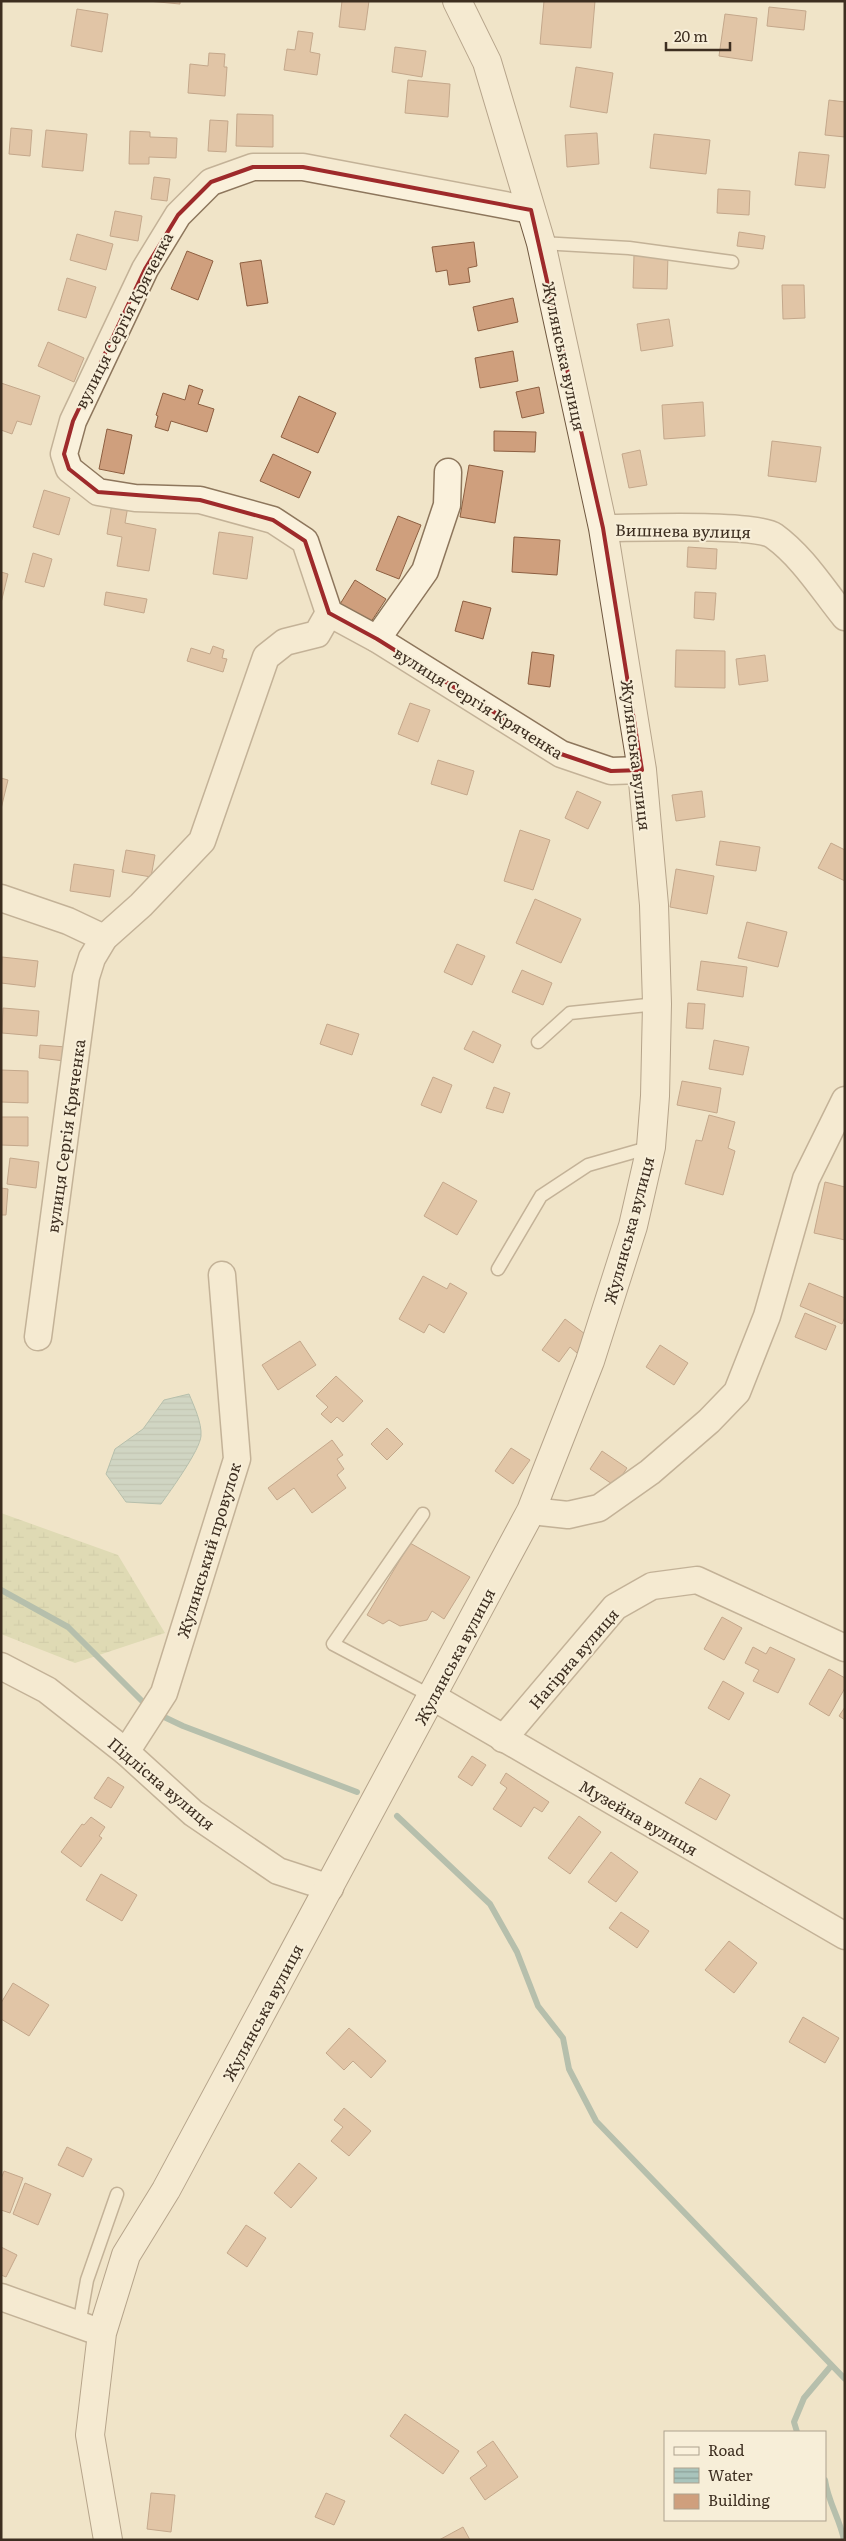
<svg xmlns="http://www.w3.org/2000/svg" width="846" height="2541" font-family="Literata,serif">
<defs>
<pattern id="wetland-marsh" width="20" height="14" patternUnits="userSpaceOnUse" patternTransform="scale(1.25)"><rect width="20" height="14" fill="#c9cf9b"/><path d="M1 5h8M5 5V1M11 12h8M15 12V8" fill="none" stroke="#aeb285"/></pattern>
<pattern id="water-rules" width="6" height="5" patternUnits="userSpaceOnUse" patternTransform="scale(1.25)"><rect width="6" height="5" fill="#a9c4bc"/><path d="M0 2.5h6" fill="none" stroke="#8ba098"/></pattern>
</defs>
<rect width="100%" height="100%" fill="#f0e4c8"/>
<path fill="url(#wetland-marsh)" d="M1,1513l117,42 47,78 -90,30 -74,-29z"/>
<path fill="url(#water-rules)" stroke="#6f938a" d="M189,1394c5,12 13,29 12,42 -1,14 -30,54 -40,68l-35,-2 -20,-28 9,-25 28,-20 21,-29z"/>
<g fill="none" stroke-linecap="round" stroke-linejoin="round">
<g stroke="#6f938a" stroke-width="6">
<path d="M1,1590l67,37 80,80"/>
<path d="M162,1716l21,10 174,66"/>
<path d="M397,1816l93,88 27,48 21,54 25,32 6,31 27,52 249,258"/>
<path d="M797,2432l-3,-10 10,-24 27,-32"/>
<path d="M825,2480c3,22 15,39 19,60"/>
</g>
</g>
<g fill="#cf9f7d" stroke="#8d5f41">
<path d="M148,1h32v3z"/>
<path d="M342,1h27l-4,29 -26,-3z"/>
<path d="M544,1h51l-4,47 -51,-4z"/>
<path d="M769,7l37,4 -2,19 -37,-4z"/>
<path d="M77,9l31,5 -6,38 -31,-6z"/>
<path d="M725,14l32,4 -5,43 -33,-5z"/>
<path d="M298,31l15,2 -3,19 10,2 -3,21 -33,-5 3,-21 8,1z"/>
<path d="M395,47l31,4 -4,26 -30,-5z"/>
<path d="M209,53l16,1 -1,13h3l-2,29 -37,-3 2,-29 18,2z"/>
<path d="M576,67l37,6 -6,40 -37,-6z"/>
<path d="M408,80l42,4 -2,33 -43,-4z"/>
<path d="M829,100l16,2v35l-20,-2z"/>
<path d="M237,114l36,1v32l-37,-1z"/>
<path d="M210,120l18,1 -2,31 -18,-1z"/>
<path d="M11,128l21,2 -2,26 -21,-2z"/>
<path d="M46,130l41,4 -4,37 -41,-4z"/>
<path d="M130,131l20,1v5l27,1 -1,20 -27,-1v7h-20z"/>
<path d="M597,133l2,31 -32,3 -2,-32z"/>
<path d="M654,134l56,6 -4,34 -56,-6z"/>
<path d="M799,152l30,3 -4,33 -30,-3z"/>
<path d="M154,177l16,2 -3,22 -16,-2z"/>
<path d="M718,189l32,2 -1,24 -32,-2z"/>
<path d="M115,211l27,5 -4,25 -28,-5z"/>
<path d="M739,232l26,4 -2,13 -26,-3z"/>
<path d="M77,234l36,10 -7,26 -36,-10z"/>
<path d="M474,242l3,24 -9,2 2,14 -21,3 -2,-15 -11,2 -4,-25z"/>
<path d="M187,251l26,10 -15,39 -27,-11z"/>
<path d="M634,255l34,1 -1,33 -34,-1z"/>
<path d="M261,260l7,43 -21,3 -7,-43z"/>
<path d="M67,278l29,9 -10,31 -28,-8z"/>
<path d="M782,285h22l1,33 -22,1z"/>
<path d="M513,298l5,24 -40,9 -5,-24z"/>
<path d="M669,319l4,27 -32,5 -4,-27z"/>
<path d="M48,342l36,16 -10,24 -36,-16z"/>
<path d="M513,351l5,30 -38,7 -5,-30z"/>
<path d="M1,383l39,13 -9,29 -14,-4 -5,13 -11,-4z"/>
<path d="M189,385l14,5 -5,14 16,5 -7,23 -36,-11 -3,10 -13,-4 3,-11 -2,-1 7,-22 22,7z"/>
<path d="M539,387l5,26 -22,5 -6,-26z"/>
<path d="M299,396l37,17 -18,40 -37,-16z"/>
<path d="M703,402l2,34 -41,3 -2,-34z"/>
<path d="M107,429l25,6 -8,39 -25,-5z"/>
<path d="M494,431l42,1 -1,20 -41,-1z"/>
<path d="M772,441l49,6 -5,35 -48,-6z"/>
<path d="M640,450l7,35 -18,3 -7,-34z"/>
<path d="M273,454l38,18 -12,26 -39,-17z"/>
<path d="M469,465l34,6 -8,52 -35,-6z"/>
<path d="M44,490l26,8 -11,37 -26,-8z"/>
<path d="M112,503l16,3 -3,17 31,6 -7,42 -32,-5 5,-29 -15,-3z"/>
<path d="M398,516l23,9 -22,54 -23,-9z"/>
<path d="M219,532l34,5 -6,42 -34,-5z"/>
<path d="M514,537l46,3 -3,35 -45,-3z"/>
<path d="M688,547l29,2 -1,20 -29,-2z"/>
<path d="M33,553l19,6 -8,28 -19,-5z"/>
<path d="M1,572l7,2 -7,29z"/>
<path d="M355,580l31,19 -19,29 -30,-19z"/>
<path d="M106,592l41,7 -3,14 -40,-8z"/>
<path d="M695,592l21,1 -2,27 -20,-2z"/>
<path d="M463,601l28,7 -8,31 -28,-8z"/>
<path d="M213,646l11,4 -2,8 5,1 -4,13 -36,-11 4,-13 19,6z"/>
<path d="M676,650l49,1v37l-50,-1z"/>
<path d="M532,652l22,3 -4,32 -22,-3z"/>
<path d="M765,655l3,26 -29,4 -3,-26z"/>
<path d="M410,703l20,7 -12,32 -20,-8z"/>
<path d="M438,760l36,11 -7,24 -36,-11z"/>
<path d="M1,778l7,2 -7,29z"/>
<path d="M577,791l24,11 -13,27 -23,-11z"/>
<path d="M702,791l3,26 -29,4 -4,-26z"/>
<path d="M520,830l30,10 -17,50 -29,-9z"/>
<path d="M720,841l40,6 -4,24 -40,-6z"/>
<path d="M831,843l14,7v31l-27,-13z"/>
<path d="M126,850l29,5 -4,22 -29,-5z"/>
<path d="M74,864l40,6 -4,27 -40,-6z"/>
<path d="M676,869l38,7 -7,38 -37,-7z"/>
<path d="M535,899l46,20 -20,44 -45,-20z"/>
<path d="M747,922l40,10 -9,35 -40,-9z"/>
<path d="M457,944l28,12 -13,29 -28,-13z"/>
<path d="M2,957l36,4 -3,26 -34,-4z"/>
<path d="M701,961l46,6 -4,30 -46,-7z"/>
<path d="M522,970l30,13 -9,22 -31,-13z"/>
<path d="M688,1003l17,1 -2,25 -17,-1z"/>
<path d="M3,1008l36,3 -2,25 -35,-3z"/>
<path d="M327,1024l32,10 -7,21 -32,-11z"/>
<path d="M473,1031l28,14 -8,18 -29,-14z"/>
<path d="M714,1040l35,7 -6,28 -34,-6z"/>
<path d="M40,1045l26,2 -1,14 -26,-3z"/>
<path d="M1,1070l27,1v32l-27,-1z"/>
<path d="M433,1077l19,8 -11,28 -20,-8z"/>
<path d="M682,1081l39,7 -4,25 -40,-8z"/>
<path d="M494,1087l16,6 -7,20 -17,-5z"/>
<path d="M709,1115l26,7 -7,26 7,3 -12,44 -38,-11 11,-44 6,1z"/>
<path d="M1,1117h27v29l-27,-1z"/>
<path d="M10,1158l29,4 -3,26 -29,-4z"/>
<path d="M443,1182l34,19 -20,34 -33,-19z"/>
<path d="M825,1182l20,5v53l-31,-7z"/>
<path d="M1,1188l7,1 -2,26h-5z"/>
<path d="M423,1276l24,13 3,-6 17,10 -23,40 -15,-9 -5,9 -25,-14z"/>
<path d="M809,1283l36,15v19l-3,7 -42,-18z"/>
<path d="M805,1313l31,13 -10,24 -31,-13z"/>
<path d="M565,1319l24,18 -12,16 -7,-6 -11,15 -17,-12z"/>
<path d="M300,1341l16,24 -38,25 -16,-25z"/>
<path d="M660,1345l28,18 -14,22 -28,-18z"/>
<path d="M336,1376l27,25 -20,21 -6,-5 -6,6 -10,-9 7,-7 -12,-11z"/>
<path d="M387,1428l16,16 -16,16 -16,-16z"/>
<path d="M332,1440l11,15 -6,4 7,10 -7,6 9,13 -34,25 -18,-25 -17,12 -9,-12z"/>
<path d="M511,1448l19,12 -17,24 -18,-13z"/>
<path d="M602,1451l25,17 -12,18 -25,-17z"/>
<path d="M410,1543l60,34 -26,42 -12,-8 -5,9 -27,6 -11,-6 -6,4 -16,-9z"/>
<path d="M722,1617l20,11 -18,32 -20,-11z"/>
<path d="M753,1647l13,7 4,-7 25,12 -17,34 -25,-12 6,-11 -14,-7z"/>
<path d="M829,1669l16,9v10l-16,28 -20,-12z"/>
<path d="M723,1681l21,12 -15,27 -21,-12z"/>
<path d="M845,1707v13l-6,-4z"/>
<path d="M472,1756l14,9 -14,21 -14,-9z"/>
<path d="M506,1773l43,29 -7,10 -8,-5 -13,20 -28,-18 14,-21 -7,-5z"/>
<path d="M108,1777l16,10 -13,21 -17,-10z"/>
<path d="M700,1778l30,17 -14,25 -31,-17z"/>
<path d="M579,1816l22,16 -31,42 -22,-16z"/>
<path d="M91,1817l14,10 -6,9 3,2 -21,29 -20,-15 21,-28 2,1z"/>
<path d="M611,1852l27,20 -22,30 -28,-20z"/>
<path d="M101,1874l36,21 -15,26 -36,-21z"/>
<path d="M621,1912l28,19 -12,17 -28,-20z"/>
<path d="M729,1941l28,22 -23,30 -29,-23z"/>
<path d="M13,1983l36,22 -20,31 -28,-17v-16z"/>
<path d="M803,2017l36,21 -14,25 -36,-21z"/>
<path d="M349,2028l37,33 -15,17 -18,-17 -9,9 -18,-17z"/>
<path d="M344,2108l27,23 -22,25 -18,-15 12,-14 -9,-7z"/>
<path d="M67,2147l25,12 -9,18 -25,-12z"/>
<path d="M299,2163l18,15 -26,30 -17,-15z"/>
<path d="M4,2171l19,7 -13,35 -9,-3v-31z"/>
<path d="M25,2183l26,11 -13,31 -25,-11z"/>
<path d="M246,2225l20,13 -19,29 -20,-14z"/>
<path d="M1,2247l16,8 -11,22 -5,-2z"/>
<path d="M405,2414l54,37 -16,23 -53,-38z"/>
<path d="M493,2441l25,36 -33,23 -15,-22 17,-12 -10,-14z"/>
<path d="M151,2493l24,2 -4,37 -24,-3z"/>
<path d="M326,2493l19,8 -11,24 -19,-8z"/>
<path d="M463,2527l7,13h-31z"/>
</g>
<g fill="none" stroke-linecap="round" stroke-linejoin="round">
<g stroke="#8d765c" stroke-width="15">
<g id="lane">
<path d="M541,243l88,5 103,14"/>
<path d="M538,1042l32,-29 87,-9"/>
<path d="M498,1269l43,-73 47,-31 63,-18"/>
<path d="M423,1514l-90,130 100,53"/>
<path d="M79,2325l8,-45 30,-86"/>
</g>
</g>
<g stroke="#8d765c" stroke-width="29">
<g id="street">
<path d="M531,210l-228,-43h-50l-42,15 -33,33 -33,54 -72,152 -9,33 5,15 29,23 37,6 65,2 73,20 32,21 24,72 48,26 184,115 50,17 31,-1"/>
<path d="M603,528c30,0 153,-5 171,8 29,21 49,54 71,81"/>
<path d="M377,639l48,-68 22,-66 1,-33"/>
<path d="M1,898l67,23 36,17"/>
<path d="M38,1337l48,-360 6,-19 12,-20 37,-33 61,-64 64,-184 19,-15 32,-8 12,-21"/>
<path d="M531,1511l37,4 31,-7 51,-36 59,-51 28,-29 30,-76 39,-137 39,-79"/>
<path d="M1,1666l46,24 79,62 67,61 85,58 52,17"/>
<path d="M433,1697l412,239"/>
<path d="M503,1739l112,-132 37,-21 45,-6 148,68"/>
<path d="M126,1752l38,-59 73,-234 -15,-184"/>
<path d="M1,2297l101,36"/>
</g>
</g>
<g stroke="#6f573f" stroke-width="30">
<path id="secondary" d="M108,2540l-18,-105 12,-102 24,-78 40,-65 365,-679 59,-150 43,-135 18,-79 4,-51 2,-92 -3,-99 -12,-135 -39,-242 -62,-285 -54,-181 -30,-61"/>
</g>
<use href="#lane" stroke="#faf1dc" stroke-width="12"/>
<use href="#street" stroke="#faf1dc" stroke-width="26"/>
<use href="#secondary" stroke="#faf1dc" stroke-width="28"/>
</g>
<path d="M0 0H846V2541H0ZM253,167h50l228,43 72,318 39,242 -31,1 -50,-17 -184,-115 -48,-26 -24,-72 -32,-21 -73,-20 -102,-8 -29,-23 -5,-15 9,-33 72,-152 33,-54 33,-33z" fill="#f0e4c8" fill-opacity=".55" fill-rule="evenodd"/>
<path fill="none" stroke="#9e2a2b" stroke-width="4" stroke-linejoin="round" d="M253,167h50l228,43 72,318 39,242 -31,1 -50,-17 -184,-115 -48,-26 -24,-72 -32,-21 -73,-20 -102,-8 -29,-23 -5,-15 9,-33 72,-152 33,-54 33,-33z"/>
<g text-anchor="middle" dominant-baseline="central" stroke-width="4" stroke-linejoin="round" paint-order="stroke">
<g font-size="16" fill="#3d2e20" stroke="#f7eed8">
<text transform="translate(123 320) rotate(-63)">вулиця Сергія Кряченка</text>
<text transform="translate(565 356) rotate(78)">Жулянська вулиця</text>
<text transform="translate(683 530) rotate(1)">Вишнева вулиця</text>
<text transform="translate(479 702) rotate(32)">вулиця Сергія Кряченка</text>
<text transform="translate(637 755) rotate(83)">Жулянська вулиця</text>
<text transform="translate(65 1136) rotate(-82)">вулиця Сергія Кряченка</text>
<text transform="translate(628 1230) rotate(-75)">Жулянська вулиця</text>
<text transform="translate(208 1550) rotate(-73)">Жулянський провулок</text>
<text transform="translate(454 1656) rotate(-62)">Жулянська вулиця</text>
<text transform="translate(573 1658) rotate(-49)">Нагірна вулиця</text>
<text transform="translate(162 1783) rotate(40)">Підлісна вулиця</text>
<text transform="translate(639 1817) rotate(30)">Музейна вулиця</text>
<text transform="translate(262 2012) rotate(-62)">Жулянська вулиця</text>
</g>
</g>
<rect width="846" height="2541" fill="none" stroke="#3d2e20" stroke-width="5"/>
<rect x="664" y="2431" width="162" height="90" fill="#f7eed8" stroke="#ada18e"/>
<rect x="674" y="2447" width="25" height="8" fill="#faf1dc" stroke="#ada18e"/>
<text x="708" y="2456" font-size="15" fill="#3d2e20">Road</text>
<rect x="674" y="2468" width="25" height="15" fill="url(#water-rules)" stroke="#ada18e"/>
<text x="708" y="2481" font-size="15" fill="#3d2e20">Water</text>
<rect x="674" y="2494" width="25" height="15" fill="#cf9f7d" stroke="#ada18e"/>
<text x="708" y="2506" font-size="15" fill="#3d2e20">Building</text>
<path d="M666 42v8h64v-8" fill="none" stroke="#3d2e20" stroke-width="2.5"/>
<text x="674" y="42" font-size="15" fill="#3d2e20" stroke="#f7eed8" stroke-width="4" paint-order="stroke">20 m</text>
</svg>
